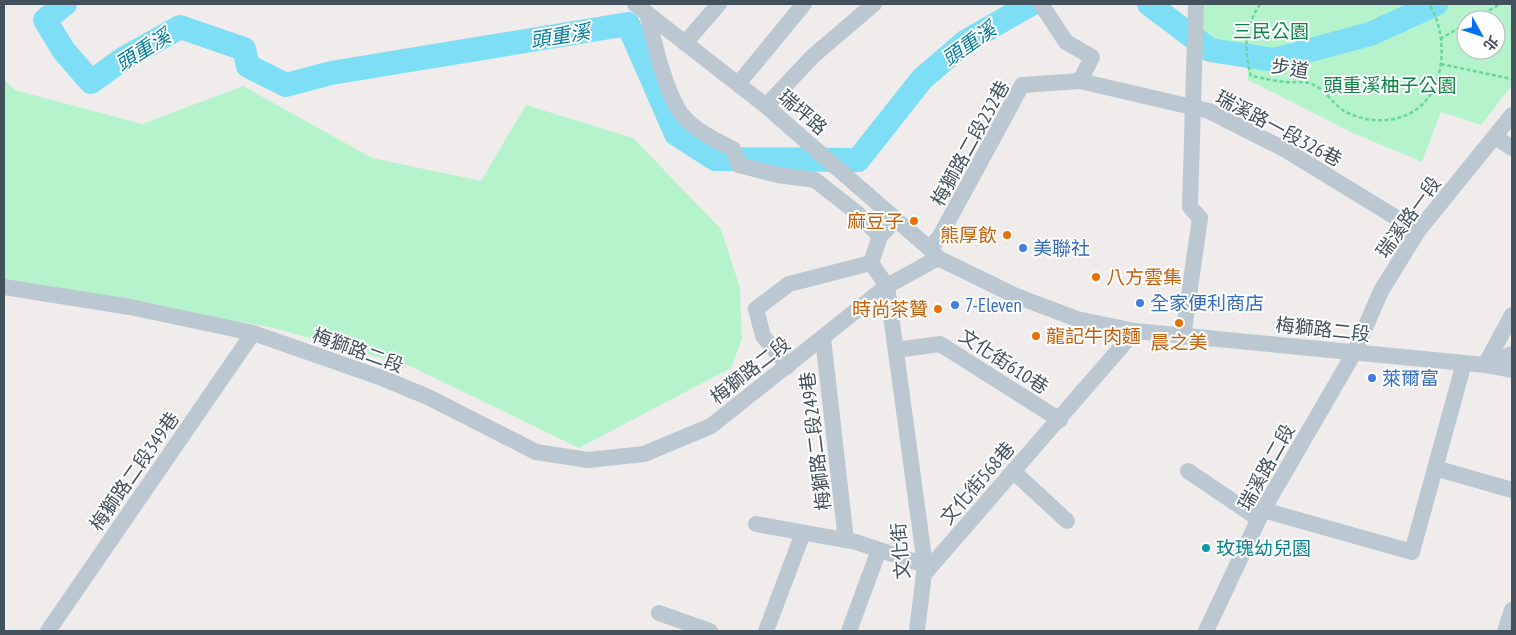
<svg xmlns="http://www.w3.org/2000/svg" width="1516" height="635" font-family="'PT Sans Narrow','Noto Sans TC',sans-serif">
<rect width="100%" height="100%" fill="#f0ecec"/>
<g fill="#b5f3cc" fill-rule="evenodd">
<path d="M1195,4h317v81l-31,40 -40,-13 -19,50 -69,-29 -105,-53 -1,-24 -37,-6 -17,-13zM1466,20h30v30h-30z"/>
<path d="M4,80l11,10 127,34 101,-38 129,72 109,23 45,-76 107,33 88,91 19,59 2,51 -11,29 -152,80 -169,-82 -140,-39 -266,-46z"/>
</g>
<g fill="none" stroke-linecap="round" stroke-linejoin="round">
<g stroke="#7ddef5" stroke-width="24">
<path d="M65,4l-20,16 19,31 27,31 32,-23 57,-32 64,22 4,17 38,19 45,-12 297,-49 48,110 39,25 143,1 64,-81 43,-37 66,-38"/>
<path d="M1149,4l61,46 64,10 96,-26 66,-30"/>
</g>
<g stroke="#69d59e" stroke-width="2.5" stroke-dasharray="4 2.5" stroke-linecap="butt">
<path d="M1260,4c-15,24 -17,43 -9,72 11,2 23,5 34,6 11,1 19,-2 29,3 13,6 20,21 32,27 36,18 81,7 92,-35 7,-23 4,-53 -9,-73"/>
<path d="M1472,20l28,-16"/>
<path d="M1440,39l26,-15"/>
<path d="M1441,64l71,15"/>
</g>
<g stroke="#bbc8d1" stroke-width="16">
<path d="M635,4l131,102 164,143 8,9"/>
<path d="M647,13c7,29 17,74 33,99 12,17 35,28 53,37l6,16 39,10 37,5 42,33 23,23"/>
<path d="M685,43l34,-39"/>
<path d="M1080,81l129,30 75,38 134,82"/>
<path d="M738,84l66,-80"/>
<path d="M766,106l47,-50 61,-52"/>
<path d="M1495,137l17,11"/>
<path d="M930,249l10,-13 82,-151 58,-4 12,-24 -26,-15 -25,-38"/>
<path d="M871,263l9,-27 8,-8"/>
<path d="M4,287l126,20 123,26 129,45 46,19 108,55 52,8 56,-6 67,-28 176,-140 51,-28 78,38 61,23 58,12 350,34 27,5"/>
<path d="M1183,337l17,-119 -10,-11 6,-203"/>
<path d="M823,338l23,202"/>
<path d="M896,350l44,-6 120,76"/>
<path d="M1485,365l27,-50"/>
<path d="M1485,365l27,-11"/>
<path d="M788,366l-25,-30 -7,-27 33,-25 82,-21 16,23 38,279 -8,66"/>
<path d="M1435,468l77,22"/>
<path d="M1188,471l71,48"/>
<path d="M1014,472l53,49"/>
<path d="M1263,510l149,42 52,-189"/>
<path d="M756,524l100,18 69,23"/>
<path d="M925,573l210,-242"/>
<path d="M659,613l51,18"/>
<path d="M48,631l205,-298"/>
<path d="M766,631l37,-98"/>
<path d="M849,631l30,-81"/>
<path d="M1206,631l57,-121 91,-157 27,-62 37,-60 94,-116"/>
<path d="M1505,631l7,-21"/>
</g>
</g>
<g fill="#e8710a" stroke="#fff" stroke-width="2">
<circle cx="914" cy="221" r="5"/>
<circle cx="1007" cy="235" r="5"/>
<circle cx="1096" cy="277" r="5"/>
<circle cx="938" cy="309" r="5"/>
<circle cx="1179" cy="323" r="5"/>
<circle cx="1036" cy="336" r="5"/>
</g>
<g fill="#3f7fe0" stroke="#fff" stroke-width="2">
<circle cx="1023" cy="248" r="5"/>
<circle cx="1140" cy="303" r="5"/>
<circle cx="955" cy="305" r="5"/>
<circle cx="1372" cy="378" r="5"/>
</g>
<circle fill="#0f9aa8" stroke="#fff" stroke-width="2" cx="1206" cy="548" r="5"/>
<g text-anchor="middle" dominant-baseline="central" stroke-width="4" stroke-linejoin="round" paint-order="stroke">
<g font-size="19" fill="#0d8446" stroke="#fff">
<text x="1271" y="31">三民公園</text>
<text x="1390" y="85">頭重溪柚子公園</text>
</g>
<g font-size="19" fill="#43515c" stroke="#fff">
<text transform="translate(1290 68) rotate(9)">步道</text>
<text transform="translate(803 112) rotate(41)">瑞坪路</text>
<text transform="translate(1279 128) rotate(28)">瑞溪路一段326巷</text>
<text transform="translate(970 143) rotate(-61)">梅獅路二段232巷</text>
<text transform="translate(1408 217) rotate(-54)">瑞溪路一段</text>
<text transform="translate(1323 329) rotate(6)">梅獅路二段</text>
<text transform="translate(358 350) rotate(20)">梅獅路二段</text>
<text transform="translate(1004 361) rotate(33)">文化街610巷</text>
<text transform="translate(750 370) rotate(-38)">梅獅路二段</text>
<text transform="translate(815 441) rotate(-97)">梅獅路二段249巷</text>
<text transform="translate(1266 467) rotate(-61)">瑞溪路二段</text>
<text transform="translate(134 471) rotate(-55)">梅獅路二段349巷</text>
<text transform="translate(977 483) rotate(-49)">文化街568巷</text>
<text transform="translate(900 551) rotate(-95)">文化街</text>
</g>
<g font-size="19" fill="#c56008" stroke="#fff" text-anchor="end">
<text x="904" y="221">麻豆子</text>
<text x="997" y="235">熊厚飲</text>
<text x="1106" y="277" text-anchor="start">八方雲集</text>
<text x="928" y="309">時尚茶贊</text>
<text x="1046" y="336" text-anchor="start">龍記牛肉麵</text>
<text x="1179" y="342" text-anchor="middle">晨之美</text>
</g>
<g font-size="19" fill="#366cbe" stroke="#fff" text-anchor="start">
<text x="1033" y="248">美聯社</text>
<text x="1150" y="303">全家便利商店</text>
<text x="965" y="305">7-Eleven</text>
<text x="1382" y="378">萊爾富</text>
</g>
<g font-size="19" fill="#0d838f" stroke="#fff" text-anchor="start">
<text x="1216" y="548">玫瑰幼兒園</text>
</g>
<g font-size="20" font-style="italic" fill="#037d9a" stroke="#fff">
<text transform="translate(560 36) rotate(-9)">頭重溪</text>
<text transform="translate(969 44) rotate(-35)">頭重溪</text>
<text transform="translate(143 50) rotate(-32)">頭重溪</text>
</g>
</g>
<rect width="1516" height="635" fill="none" stroke="#43515c" stroke-width="10"/>
<g transform="translate(1481 35) rotate(130)"><circle r="24" fill="#ffffff" stroke="#b4b9be"/>
<path d="M0-4L9 19L0 12L-9 19Z" fill="#0671f0"/>
<text y="-8" font-size="14" font-weight="bold" text-anchor="middle" fill="#43515c">北</text>
</g>
</svg>
